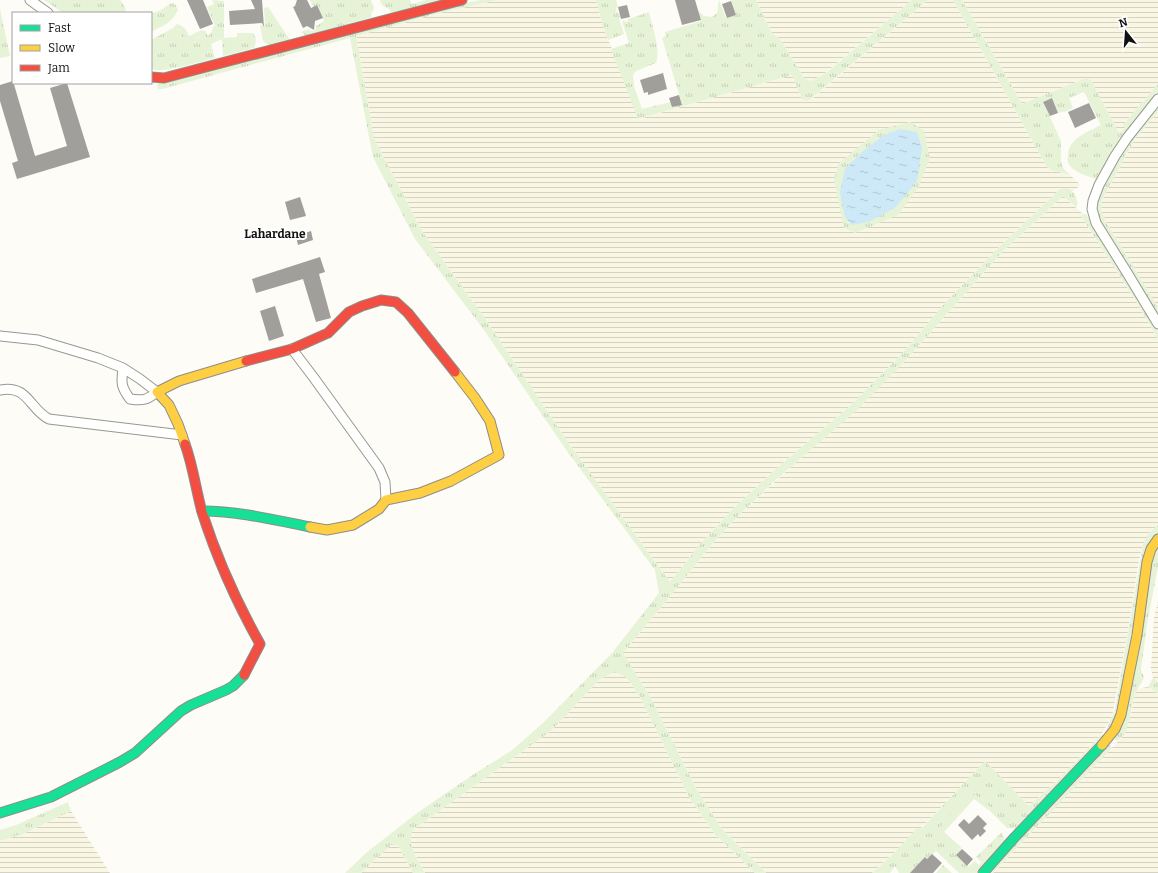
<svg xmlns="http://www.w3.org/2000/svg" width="1158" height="873" font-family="Bitter,serif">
<defs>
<pattern id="farmland-rules" width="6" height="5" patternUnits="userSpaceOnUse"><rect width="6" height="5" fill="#f9f7e4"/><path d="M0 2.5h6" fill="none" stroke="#d4d3c3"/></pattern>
<pattern id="grass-tufts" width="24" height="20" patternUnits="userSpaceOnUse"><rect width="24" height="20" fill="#e7f3d7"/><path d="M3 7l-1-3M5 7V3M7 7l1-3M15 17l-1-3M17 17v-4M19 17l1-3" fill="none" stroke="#c5cfb8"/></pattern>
<pattern id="water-ripples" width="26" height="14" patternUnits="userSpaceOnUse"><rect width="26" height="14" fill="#cde8f7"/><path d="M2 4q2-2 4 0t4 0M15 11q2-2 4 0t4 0" fill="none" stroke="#afc6d3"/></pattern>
</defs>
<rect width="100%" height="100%" fill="#fdfcf7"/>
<g fill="url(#farmland-rules)">
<path d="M498,0h98l7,26 36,93 153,-44 10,24 11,-1 115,-98h25l94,167 4,3 19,5 11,10 -8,6 -3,-2 -11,1 -59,56 -54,56 -46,54 -49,49 -74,63 -43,40 -32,34 -32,40 -100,-137 -86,-128 -62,-86 -48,-93 -18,-102 83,-23z"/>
<path d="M756,0h156l-87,73 -14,8 -7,-3 -24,-39 -8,-6z"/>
<path d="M962,0h196v84l-35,41 2,3 -6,5 -28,-53 -5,-2 -64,26z"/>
<path d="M1158,112v196l-8,-14 -44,-72 -5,-12 1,-10 33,-61z"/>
<path d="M1063,196l20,18 -2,2 55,85 22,38v186l-8,7 -7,12 -4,16 -11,71 -16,86 -11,18 -41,43 -31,28 -44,-44 -65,67 -48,44h-106l-45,-45 -25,-40 -47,-93 -26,-42 49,-59 40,-50 27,-29 166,-154 97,-109z"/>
<path d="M1158,601v81l-5,-4 -2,-10 3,-50z"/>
<path d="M614,672l8,1 8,9 10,15 50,102 25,35 40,39h-330l-14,-26 -1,-12 3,-5 139,-100 47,-50z"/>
<path d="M1148,687l10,6v180h-165l131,-138 8,-25 2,-14 3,-7z"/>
<path d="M71,811l39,62h-110v-32l25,-8z"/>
<path d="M391,845h7l15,28h-52z"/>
</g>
<g fill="url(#grass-tufts)" fill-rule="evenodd">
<path d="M44,0h76c3,4 7,8 5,13h-32l-6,-1 -1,1h-23z"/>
<path d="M212,0l12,1v37l13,-1v-4h16c4,5 3,10 1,15l-31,8 -1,-17 -11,5 4,14c-14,3 -52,16 -64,11v-29l22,-12 8,3 5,4v4l7,5 3,-5 7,-5v-3l2,-1 3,6 4,-5 1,-4 2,-1 -8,-19 7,-3z"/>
<path d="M310,0h61l3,8 -3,6 1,3 -66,19 -6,-4 9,-3 2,2h3l2,-2v-3l8,-5 -7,-16 -4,2z"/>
<path d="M380,0h30l2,4 14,-4h19l-54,13 -2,-4 -7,-4z"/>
<path d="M480,0h18l-59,13 -83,23 18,102 48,93 62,86 86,128 100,137 32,-40 32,-34 43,-40 74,-63 49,-49 46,-54 54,-56 59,-56c9,-4 14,-1 17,8 2,4 2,6 0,9l-13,-11 -61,56 -97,109 -49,50 -76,65 -41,39 -27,29 -40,50 -49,59 26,42 47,93 25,40 45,45h-11l-40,-39 -25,-35 -50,-102c-8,-12 -12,-22 -26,-25l-15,8 -47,50 -139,100c-7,15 5,30 12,43h-12l-15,-28h-7l-30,28h-16l21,-20 51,-40 57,-39 37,-23 33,-29 68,-69 47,-60 -4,-23 -88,-119 -83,-121 -69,-91 -42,-82 -2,-10 -21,-109 -188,51h-4l-1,-5 3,-1 278,-74z"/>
<path d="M596,0h20l2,7 -2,1 1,5h2l1,5h-1l5,16 -16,6 -5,-14z"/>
<path d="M719,0l7,18 10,-3 -5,-15h25l16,33 8,6 24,39 7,3 15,-8 86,-73h16l-116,98 -5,3 -5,-2 -10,-24 -154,44 -27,-70 18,-6 -7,-22 2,-1 1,2 3,-1v-2l21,-7c3,13 12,38 7,51l-20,8 -3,4 1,11 8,23 29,-7 2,5 9,-3 -20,-66 4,-2 -1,-4 36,-11 -3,-10 6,5 8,1 5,-4z"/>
<path d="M953,0h9l60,104 64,-26 5,2 28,53 6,-5 -2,-3 35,-41v11l-61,85c-8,-4 -19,-6 -26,-13 -3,-3 -4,-7 -3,-11 0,-18 20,-24 33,-31l-17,-33 -15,6 4,10 -6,3 -9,2 -6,-15 -9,4 18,39v20l2,7 7,7 -19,-5 -4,-3z"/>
<path d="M171,3l4,1 3,6c-6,13 -15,16 -27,22v-18l10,-4z"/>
<path d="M268,7l22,33 -19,6 -2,-2h-2l-4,-3 -3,-16h5l-1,-17z"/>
<path d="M0,9l10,47 -10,2z"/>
<path d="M1158,104v8l-23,27 -33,61 -1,10 5,12 44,72 8,14v9l-57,-91 -5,-19 5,-17 24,-42z"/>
<path d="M910,122l14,9 6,28 -12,29 -20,27 -43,18 -11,-5 -10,-48 5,-17 40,-33zM900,129l-55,40 17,-17 22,-17z"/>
<path d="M1083,214h3l54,86 18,32v7l-22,-38 -55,-85z"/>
<path d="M1158,525v9l-40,178 -9,19 -3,-1 6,-13 3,-8 28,-165 7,-12z"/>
<path d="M1158,544v23l-11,57 -6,46 3,7c-2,7 -8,12 -10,20 -3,11 -4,27 -10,37 -1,3 -5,5 -7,7l-3,-3 36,-176z"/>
<path d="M1153,678l5,4v11l-10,-6z"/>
<path d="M1101,735l4,1 -86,93 -12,-1 -16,-16 -2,-5 -14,-12 -37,35 20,20 3,-3 1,1 -6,7 12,12 7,-6 4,4 2,-3 -5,-5 25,-24h1l3,9 -28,31h-18l-23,-22 -9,8 -2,-2 -12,16h-14l-4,-7 -5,7h-18l20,-18 25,-27 4,1 64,-68 44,45 31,-28z"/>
<path d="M1108,744l4,4 -119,125h-6z"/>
<path d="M68,802l3,9 -46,22 -25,8v-11l16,-5z"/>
<path d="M943,865l9,8h-16z"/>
</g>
<g fill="#e7f3d7">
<path d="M177,24c7,2 9,5 12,12l13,-6 1,1v3l-7,5 -3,5 -6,-1c-4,-11 -2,-11 -14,-15z"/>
<path d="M971,795c8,1 17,10 20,17l-17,-13 -30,33 17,15 -3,3 -19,-17 -1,-3 19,-23z"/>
</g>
<path fill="url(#water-ripples)" d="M900,129l17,3 5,16 -5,33 -22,27 -27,14 -16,3 -7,-8 -5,-25 5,-23 17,-17 22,-17z"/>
<g fill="#a19f9c">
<path d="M187,0h16l10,24 -13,5z"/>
<path d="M251,0h11l2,27 -2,-4 -32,2 -1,-14 26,-2z"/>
<path d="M297,0h10l4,8 6,-3 6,13 -8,3 -1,9 -7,-4 -4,2 -10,-21 2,-1z"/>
<path d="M675,0h20l6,20 -19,5z"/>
<path d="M731,1l5,14 -9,3 -5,-14z"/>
<path d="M627,5l3,12 -9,2 -3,-12z"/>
<path d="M663,73l4,16 -19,6v-3l-4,1 -4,-13z"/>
<path d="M13,81l22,75 32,-10 -17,-58 17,-5 23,74 -73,22 -5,-16 6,-2 -18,-60v-16z"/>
<path d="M679,95l3,10 -10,2 -3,-9z"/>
<path d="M1052,98l6,15 -8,3 -7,-14z"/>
<path d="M1089,103l7,15 -21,10 -7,-16z"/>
<path d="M300,197l6,19 -16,4 -5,-18z"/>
<path d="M311,231l2,9 -15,5 -2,-9z"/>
<path d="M320,257l5,15 -6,2 12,44 -15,4 -13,-43 -47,14 -4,-14z"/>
<path d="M275,306l9,30 -15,5 -9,-30z"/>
<path d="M978,815l9,9 -4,4 3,3 -6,6 -2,-3 -6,6 -14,-15 6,-6 5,5z"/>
<path d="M962,849l11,10 -6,7 -11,-11z"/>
<path d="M932,854l10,9 -9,10h-23l15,-16 2,2z"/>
</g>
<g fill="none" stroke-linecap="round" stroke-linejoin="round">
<g stroke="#979795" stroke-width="11">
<g id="street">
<path d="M30,0l18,13"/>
<path d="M1158,99l-31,39 -12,18 -16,29 -6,16 -1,8 4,14 30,48 32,53"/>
<path d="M0,336l38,4 60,18 25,10 17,11 17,13c-10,8 -14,9 -27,7 -9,-12 -9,-16 -7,-31"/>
<path d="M292,349l22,29 65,90 6,14 1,18"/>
<path d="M0,390c28,-6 30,20 49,29l133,16"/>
</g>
</g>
<g stroke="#8e8d8b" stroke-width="11">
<g id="fast">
<path d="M202,511c36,0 73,9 108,16"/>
<path d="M0,813l51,-16 69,-35 15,-9 46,-42 10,-6 35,-15 7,-4 11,-11"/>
<path d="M983,873l31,-35 88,-93"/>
</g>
</g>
<g stroke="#8e8d8b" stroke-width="11">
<g id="slow">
<path d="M185,444l-7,-20 -9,-19 -12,-13 22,-11 67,-20"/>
<path d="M310,527l17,3 26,-5 26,-16 7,-9 34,-7 31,-12 48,-26 -9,-34 -15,-23 -20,-26"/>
<path d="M1102,745l13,-16 6,-14 16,-80 10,-73 4,-13 7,-10"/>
</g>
</g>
<g stroke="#8e8d8b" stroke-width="11">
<g id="jam">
<path d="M151,77l13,1 298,-78"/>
<path d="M246,361l46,-12 36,-16 21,-21 13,-6 19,-6 15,2 12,11 47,59"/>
<path d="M185,444c8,22 11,46 17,68 15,47 34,89 58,132l-16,31"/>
</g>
</g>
<use href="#street" stroke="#fffffe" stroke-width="9"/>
<use href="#fast" stroke="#16e098" stroke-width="9"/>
<use href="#slow" stroke="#ffcf43" stroke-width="9"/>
<use href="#jam" stroke="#f24e42" stroke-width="9"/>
</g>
<g text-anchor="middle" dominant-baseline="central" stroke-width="4" stroke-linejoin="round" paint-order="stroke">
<g font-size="12" font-weight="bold" fill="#111" stroke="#fff">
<text x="275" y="234">Lahardane</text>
</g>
</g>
<rect x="12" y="12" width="140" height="72" fill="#ffffff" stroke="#a0a0a0"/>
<rect x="20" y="25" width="20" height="6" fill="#16e098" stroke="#a0a0a0"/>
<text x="48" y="32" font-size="12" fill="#111111">Fast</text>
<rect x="20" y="45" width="20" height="6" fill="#ffcf43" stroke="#a0a0a0"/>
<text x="48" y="52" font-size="12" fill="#111111">Slow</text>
<rect x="20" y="65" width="20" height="6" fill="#f24e42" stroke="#a0a0a0"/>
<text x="48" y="72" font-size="12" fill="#111111">Jam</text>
<g transform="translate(1126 32) rotate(343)" stroke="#ffffff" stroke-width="3" paint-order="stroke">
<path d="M0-3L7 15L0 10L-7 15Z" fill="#111111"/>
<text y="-6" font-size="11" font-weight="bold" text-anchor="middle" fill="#111111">N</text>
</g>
</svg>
